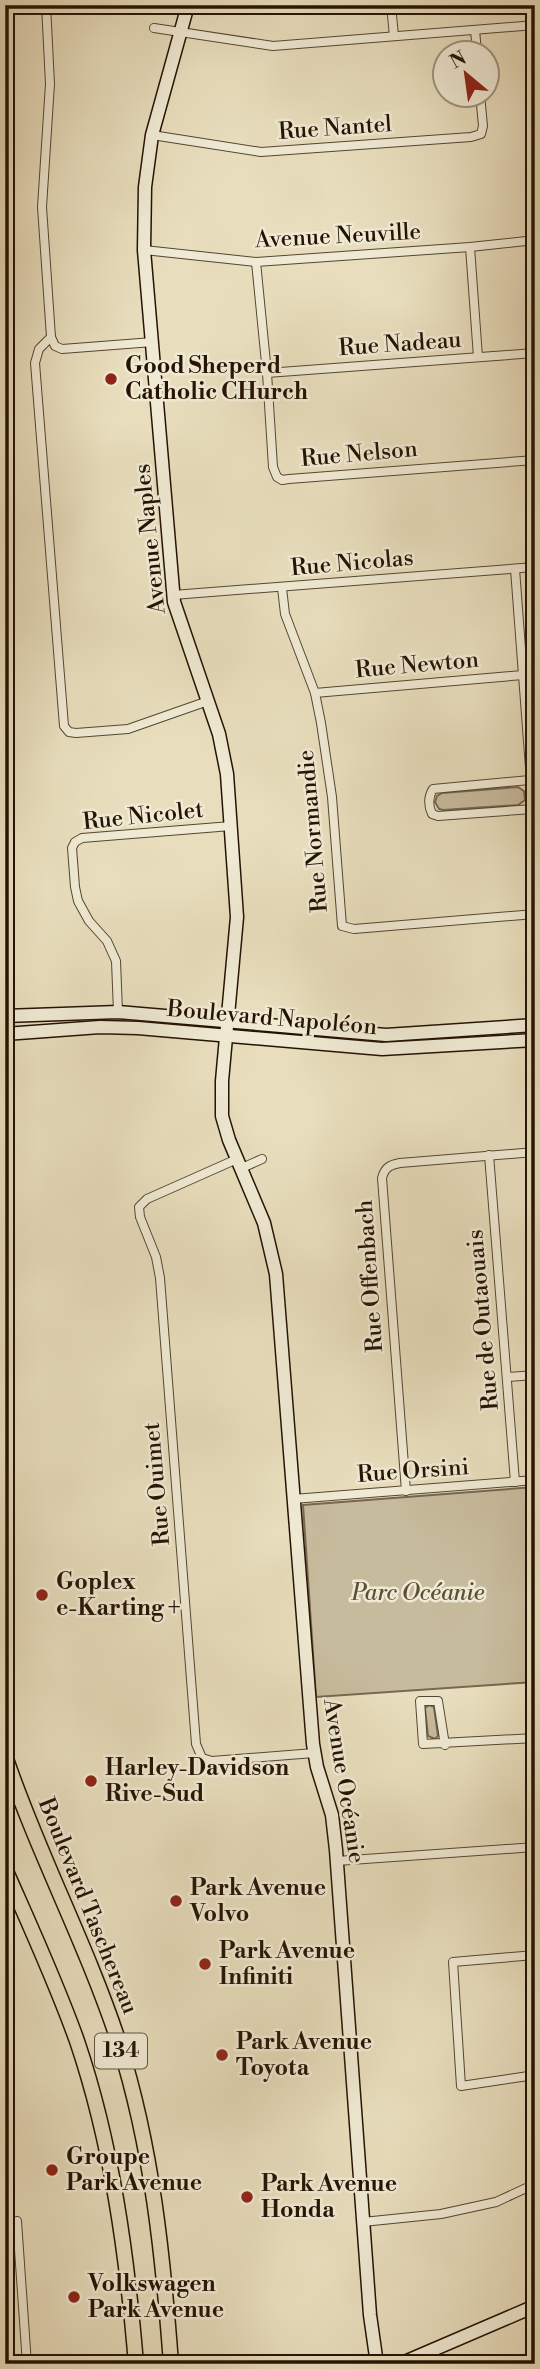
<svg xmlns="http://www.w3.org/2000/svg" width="540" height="2369" font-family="'Libre Bodoni',serif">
<rect width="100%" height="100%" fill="#e8debd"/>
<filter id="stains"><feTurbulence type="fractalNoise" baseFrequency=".00286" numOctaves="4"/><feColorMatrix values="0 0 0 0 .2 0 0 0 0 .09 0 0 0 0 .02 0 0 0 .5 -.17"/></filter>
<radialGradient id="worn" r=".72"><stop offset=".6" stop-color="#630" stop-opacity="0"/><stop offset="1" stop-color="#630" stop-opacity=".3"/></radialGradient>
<g fill="#c7bb9d" stroke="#766750" stroke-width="2">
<path d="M518,787l6,4 1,9 -7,5 -75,5 -4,-1 -4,-7 2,-6 5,-3z"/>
<path d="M535,1487v195l-219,15 -13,-192z"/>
<path d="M429,1705l5,2 4,29 -3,3 -7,-3 -3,-28z"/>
</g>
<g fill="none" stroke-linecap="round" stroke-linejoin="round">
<g stroke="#554632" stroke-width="10">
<g id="street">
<path d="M46,5l4,79 -8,123 9,130 -12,12 -4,14 29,363 5,6 7,1 52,-4 80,-28"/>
<path d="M391,5l3,31"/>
<path d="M154,28l119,18 262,-21"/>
<path d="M475,30l2,22"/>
<path d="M152,135l109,17 210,-15 10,-3 2,-8 -3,-32"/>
<path d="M470,247l8,110"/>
<path d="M144,250l112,12 214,-15 65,-7"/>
<path d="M256,262l11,111 6,94 4,10 5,3 7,-1 246,-19"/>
<path d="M51,337l4,9 7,3 91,-7"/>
<path d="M267,373l268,-20"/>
<path d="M515,569l20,265"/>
<path d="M282,588l3,26 30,79 6,30 11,74 10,129 12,3 181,-15"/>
<path d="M173,595l362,-28"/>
<path d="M315,693l208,-18"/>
<path d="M530,780l-97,9c-5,8 -5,16 -1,25l6,2 95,-7"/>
<path d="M118,1012l-2,-51 -9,-20 -18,-20 -11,-20 -3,-14 -3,-39 3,-6 7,-4 149,-12"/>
<path d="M489,1155l26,327"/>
<path d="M237,1159l-90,40 -8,8 1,10 16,40 4,21 36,466 6,14 10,3 102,-8"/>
<path d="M242,1168l20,-9"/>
<path d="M508,1377l27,-2"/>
<path d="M406,1491l-24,-313c3,-11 8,-13 18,-15l135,-11"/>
<path d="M293,1499l242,-19"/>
<path d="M445,1745l-7,-44h-18l3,43 112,-6"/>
<path d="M337,1861l198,-14"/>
<path d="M535,1955l-82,7 8,124 74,-11"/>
<path d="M17,2221l10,143"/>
<path d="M363,2222l78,-8 55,-12 39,-18"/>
<path d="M528,2309l7,22"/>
</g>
</g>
<g stroke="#241303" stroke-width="15">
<g id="secondary">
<path d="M188,5l-36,130 -7,52 -1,63 30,352 45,132 8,40 10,143 -15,164v35l7,24 35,83 12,51 37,470 4,23 15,48 4,35 34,465 7,49"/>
<path d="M5,1016l113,-4 268,23 149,-10"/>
<path d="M5,1034l95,-7 38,1 244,21 153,-9"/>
<path d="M400,2364l135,-58"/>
</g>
</g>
<g stroke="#241303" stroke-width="17">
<g id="primary">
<path d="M5,1756c33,98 82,189 114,287 33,105 44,212 52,321"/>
<path d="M5,1869c25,57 51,113 72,172 35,103 50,214 59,323"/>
</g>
</g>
<use href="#street" stroke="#f0ead4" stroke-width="8"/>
<use href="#secondary" stroke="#f0ead4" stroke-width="12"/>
<use href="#primary" stroke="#e8debd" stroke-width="14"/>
</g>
<g fill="#8f2418" stroke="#f0ead4" stroke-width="2.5">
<circle cx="111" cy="379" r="7"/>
<circle cx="42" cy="1595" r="7"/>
<circle cx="91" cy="1781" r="7"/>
<circle cx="176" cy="1901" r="7"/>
<circle cx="205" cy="1964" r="7"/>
<circle cx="222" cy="2055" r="7"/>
<circle cx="52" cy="2170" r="7"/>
<circle cx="247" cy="2197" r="7"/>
<circle cx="74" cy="2297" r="7"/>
</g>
<g text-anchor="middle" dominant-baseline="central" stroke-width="5" stroke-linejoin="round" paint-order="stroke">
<rect fill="#f0ead4" stroke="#615442" stroke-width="2" x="95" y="2033.5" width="52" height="35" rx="5"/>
<g font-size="21" font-weight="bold" fill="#241303">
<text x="121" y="2051">134</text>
</g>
<g font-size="23" fill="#241303" stroke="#f0ead4">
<text transform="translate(335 128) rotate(-4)">Rue Nantel</text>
<text transform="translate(338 236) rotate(-3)">Avenue Neuville</text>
<text transform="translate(400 344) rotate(-4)">Rue Nadeau</text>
<text transform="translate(359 454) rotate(-5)">Rue Nelson</text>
<text transform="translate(150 539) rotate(-96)">Avenue Naples</text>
<text transform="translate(352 563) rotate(-5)">Rue Nicolas</text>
<text transform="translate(417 665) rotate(-5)">Rue Newton</text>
<text transform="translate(143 816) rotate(-6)">Rue Nicolet</text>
<text transform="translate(313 831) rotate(-95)">Rue Normandie</text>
<text transform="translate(272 1018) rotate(5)">Boulevard Napoléon</text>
<text transform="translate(370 1276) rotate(-94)">Rue Offenbach</text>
<text transform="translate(483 1320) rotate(-95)">Rue de Outaouais</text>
<text transform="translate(413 1471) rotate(-4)">Rue Orsini</text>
<text transform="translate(157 1484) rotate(-95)">Rue Ouimet</text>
<text transform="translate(344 1781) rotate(81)">Avenue Océanie</text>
<text transform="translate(88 1906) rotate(68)">Boulevard Taschereau</text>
</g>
<g font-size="23" font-weight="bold" fill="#241303" stroke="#f0ead4" text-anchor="start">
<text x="125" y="366">Good Sheperd<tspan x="125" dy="26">Catholic CHurch</tspan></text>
<text x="56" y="1582">Goplex<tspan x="56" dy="26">e-Karting +</tspan></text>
<text x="105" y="1768">Harley-Davidson<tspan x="105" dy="26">Rive-Sud</tspan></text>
<text x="190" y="1888">Park Avenue<tspan x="190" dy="26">Volvo</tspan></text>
<text x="219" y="1951">Park Avenue<tspan x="219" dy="26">Infiniti</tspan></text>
<text x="236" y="2042">Park Avenue<tspan x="236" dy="26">Toyota</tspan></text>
<text x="66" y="2157">Groupe<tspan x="66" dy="26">Park Avenue</tspan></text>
<text x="261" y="2184">Park Avenue<tspan x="261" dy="26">Honda</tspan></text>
<text x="88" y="2284">Volkswagen<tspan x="88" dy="26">Park Avenue</tspan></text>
</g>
<g font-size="23" font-style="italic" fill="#5d4e39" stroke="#f0ead4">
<text x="418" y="1593">Parc Océanie</text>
</g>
</g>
<rect width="540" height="2369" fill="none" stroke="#e8debd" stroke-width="28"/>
<rect x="7" y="7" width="526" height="2355" fill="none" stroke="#241303" stroke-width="3.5"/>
<rect x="14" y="14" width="512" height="2341" fill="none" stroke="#241303" stroke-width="2"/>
<g transform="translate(466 74) rotate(331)"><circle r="33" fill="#f0ead4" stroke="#9e9480" stroke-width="2"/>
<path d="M0-5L12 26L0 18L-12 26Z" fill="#8f2418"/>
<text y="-10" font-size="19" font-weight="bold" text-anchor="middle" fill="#241303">N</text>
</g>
<rect width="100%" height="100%" filter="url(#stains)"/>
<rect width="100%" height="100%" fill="url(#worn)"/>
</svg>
